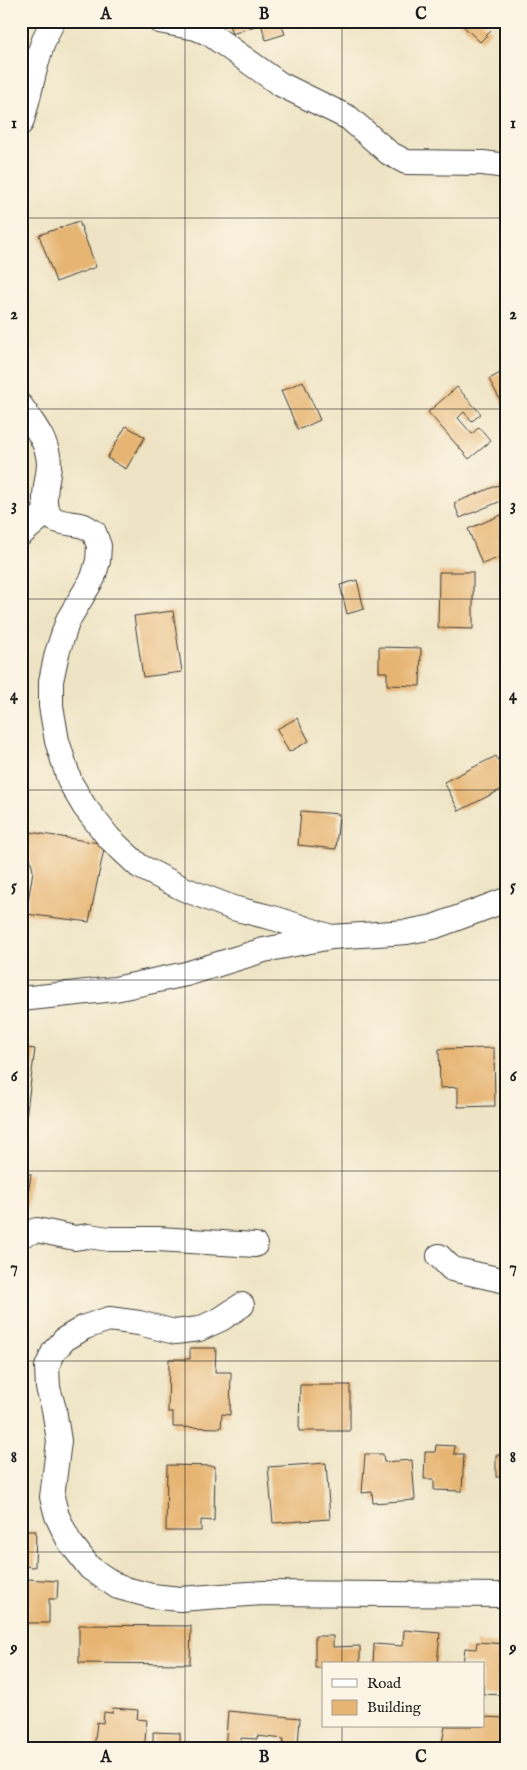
<svg xmlns="http://www.w3.org/2000/svg" width="527" height="1770" font-family="'IM FELL English',serif">
<rect width="100%" height="100%" fill="#fcf5e5"/>
<filter id="ink" filterUnits="userSpaceOnUse"><feTurbulence type="fractalNoise" baseFrequency=".02" numOctaves="2"/><feDisplacementMap in="SourceGraphic" scale="10" xChannelSelector="R" yChannelSelector="G"/><feConvolveMatrix kernelMatrix="1 2 1 2 8 2 1 2 1" color-interpolation-filters="sRGB"/></filter>
<filter id="wash" filterUnits="userSpaceOnUse"><feTurbulence type="fractalNoise" baseFrequency=".0096" numOctaves="4" result="noise"/><feDisplacementMap in="SourceGraphic" scale="20" xChannelSelector="R" yChannelSelector="G"/><feGaussianBlur stdDeviation="1.12" result="paint"/><feColorMatrix in="noise" values="0 0 0 0 0 0 0 0 0 0 0 0 0 0 0 0 0 1.4 0 .05"/><feComposite in="paint" operator="in"/></filter>
<g filter="url(#wash)">
<rect width="100%" height="100%" fill="#eee4c5"/>
<g id="blocks">
<g fill="#e7b573">
<path d="M228,21h52l5,13 -19,6 -5,-16 -29,10z"/>
<path d="M458,21h23l10,10 -11,11z"/>
<path d="M79,221l17,46 -40,15 -17,-47z"/>
<path d="M506,370v41l-17,-32z"/>
<path d="M303,381l17,39 -22,10 -17,-39z"/>
<path d="M457,387l24,27 -9,7 -8,-9 -6,6 14,16 7,-7 12,14 -22,18 -41,-47z"/>
<path d="M126,426l19,11 -19,32 -19,-11z"/>
<path d="M501,484l5,15 -46,19 -6,-15z"/>
<path d="M506,513v42l-24,9 -14,-35z"/>
<path d="M439,572h34v57l-35,-1z"/>
<path d="M357,580l7,29 -17,5 -7,-29z"/>
<path d="M173,611l9,61 -39,5 -9,-61z"/>
<path d="M379,647l42,1 -1,38 -33,-1v-13h-8z"/>
<path d="M297,718l12,23 -20,11 -12,-23z"/>
<path d="M496,756l10,18v13l-47,24 -15,-29z"/>
<path d="M301,811l38,3 -3,35 -38,-4z"/>
<path d="M24,831l81,13 -16,78 -63,-8 7,-43z"/>
<path d="M21,1047l14,2 -13,99h-1z"/>
<path d="M494,1048l1,58 -37,1v-20l-18,1 -1,-39z"/>
<path d="M21,1173l10,1 -9,64h-1z"/>
<path d="M190,1348h26l-1,24h16l-1,43 -8,-1 -1,14 -48,-1v-15h-5l1,-53h21z"/>
<path d="M300,1385h50v46h-51z"/>
<path d="M436,1445l19,1 -1,8h10l-2,37 -28,-1v-11h-10l1,-27h10z"/>
<path d="M365,1454h18l1,8 28,-2 3,40 -42,3 -1,-11 -10,1z"/>
<rect x="496" y="1455" width="10" height="22"/>
<path d="M326,1463l4,56 -57,4 -5,-56z"/>
<path d="M167,1465l48,1 -1,55 -13,-1v11h-35z"/>
<path d="M21,1531h15l-1,36 -14,-1z"/>
<path d="M27,1579l31,2 -1,18h-8v24h-23z"/>
<path d="M79,1625l112,1 -1,38 -111,-1z"/>
<path d="M404,1630l36,3 -3,31h-64l1,-20 29,2z"/>
<path d="M315,1636h18v11l27,-1v18h-37v4h-8z"/>
<path d="M477,1642l29,2v51l-23,-1v-30h-20l2,-16 11,1z"/>
<path d="M113,1708l25,2 -1,9 10,1 -3,29h-50l3,-27 6,1 1,-11 8,1z"/>
<path d="M228,1711l72,7 -2,27 -15,-2 1,-4 -27,-3v3l-16,-1 -1,11h-15z"/>
<path d="M483,1717l23,1v31h-65l4,-23h38z"/>
<path d="M153,1732l27,1v10h9v6h-36z"/>
<path d="M253,1744l29,3 -1,2h-29z"/>
</g>
</g>
</g>
<g filter="url(#ink)">
<use href="#blocks" fill-opacity="0" stroke="#3c3a35" stroke-width="1"/>
<g fill="none" stroke-linecap="round" stroke-linejoin="round">
<g stroke="#3c3a35" stroke-width="26">
<g id="minor">
<path d="M159,21l37,7 14,6 70,50 69,34 40,35 17,9 77,1 23,3"/>
<path d="M21,123c11,-34 14,-70 32,-102"/>
<path d="M21,406c11,16 28,37 28,58 0,16 -12,44 5,55 9,5 20,4 30,7 3,2 7,4 10,6l5,14 -1,15 -5,17 -25,42 -11,33 -6,28v25l6,35 13,41 14,24 25,32 30,28 45,23 49,19 44,11 54,18"/>
<path d="M21,534l27,-23"/>
<path d="M21,999l94,-10 71,-15 78,-24 67,-13 76,-5 26,-5 73,-27"/>
<path d="M28,1233l9,-3 38,8 13,-2 21,3h49l97,6"/>
<path d="M439,1256l13,13 54,12"/>
<path d="M242,1305l-21,14 -22,10 -24,3 -36,-9 -30,-4 -24,8 -20,12 -11,12 -7,16 1,21 6,21 5,32 -7,56 5,19 12,25 21,27 28,19 34,9 28,3 83,-6 243,2"/>
</g>
</g>
<use href="#minor" stroke="#fff" stroke-width="24"/>
</g>
</g>
<path fill="none" stroke="#1c1c1c" stroke-width="1" stroke-opacity="0.55" d="M185,21v1728M342,21v1643M21,218h485M21,409h485M21,599h485M21,790h485M21,980h485M21,1171h485M21,1361h485M21,1552h485M342,1726v23"/>
<rect width="527" height="1770" fill="none" stroke="#fcf5e5" stroke-width="55"/>
<rect x="322" y="1662" width="162" height="65" fill="#fcf5e5" stroke="#a29e95"/>
<rect x="332" y="1679" width="25" height="8" fill="#ffffff" stroke="#a29e95"/>
<text x="367" y="1688" font-size="15" fill="#1c1c1c">Road</text>
<rect x="332" y="1700" width="25" height="15" fill="#e7b573" stroke="#a29e95"/>
<text x="367" y="1712" font-size="15" fill="#1c1c1c">Building</text>
<rect x="28" y="28" width="472" height="1714" fill="none" stroke="#1c1c1c" stroke-width="2"/>
<g font-size="16" text-anchor="middle" font-weight="bold" fill="#1c1c1c">
<text x="106" y="19">A</text>
<text x="264" y="19">B</text>
<text x="421" y="19">C</text>
<text x="14" y="128">1</text>
<text x="513" y="128">1</text>
<text x="14" y="319">2</text>
<text x="513" y="319">2</text>
<text x="14" y="510">3</text>
<text x="513" y="510">3</text>
<text x="14" y="700">4</text>
<text x="513" y="700">4</text>
<text x="14" y="891">5</text>
<text x="513" y="891">5</text>
<text x="14" y="1081">6</text>
<text x="513" y="1081">6</text>
<text x="14" y="1272">7</text>
<text x="513" y="1272">7</text>
<text x="14" y="1462">8</text>
<text x="513" y="1462">8</text>
<text x="14" y="1653">9</text>
<text x="513" y="1653">9</text>
<text x="106" y="1762">A</text>
<text x="264" y="1762">B</text>
<text x="421" y="1762">C</text>
</g>
</svg>
